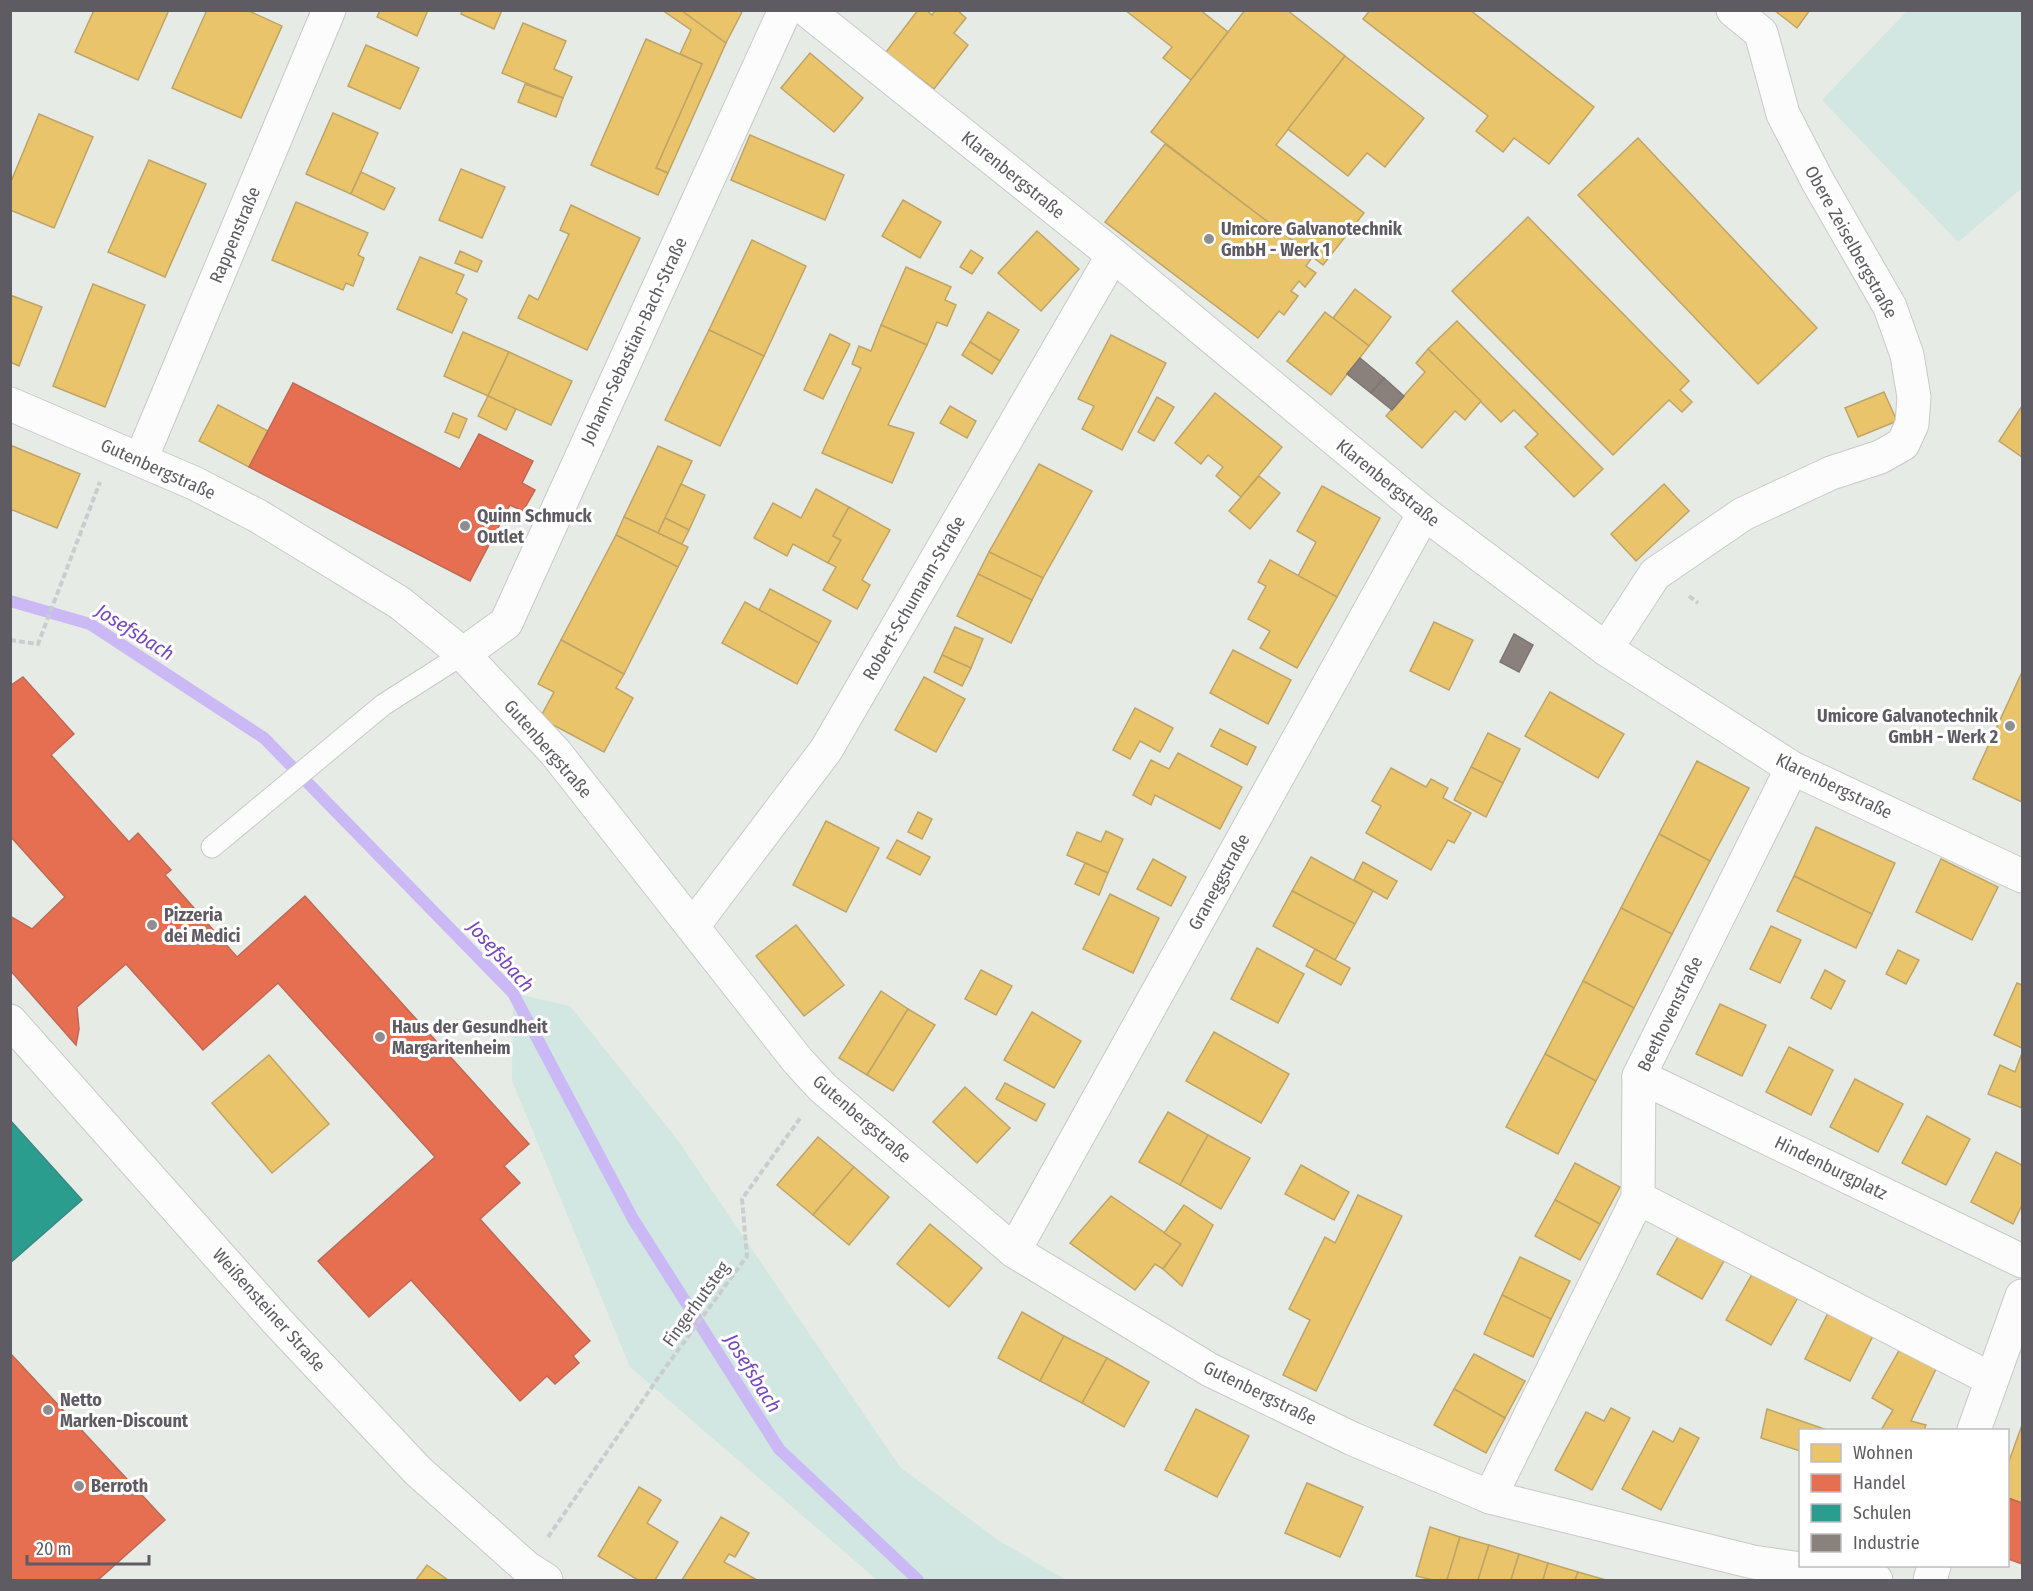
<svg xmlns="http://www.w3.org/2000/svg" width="2033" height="1591" font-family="'Fira Sans Condensed',sans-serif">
<rect width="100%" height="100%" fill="#e7ebe5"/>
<g fill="#d2e7e2">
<path d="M1907,11h115v177l-64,54 -136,-142z"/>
<path d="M513,993l57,13 107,133 223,328 98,73 68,40h-189l-247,-213 -118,-286z"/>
</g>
<g fill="#e9c46a" stroke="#bfa468" stroke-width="1.5">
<path d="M94,10h75l-31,70 -63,-28z"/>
<path d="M207,10h40l35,16 -41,92 -69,-30z"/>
<path d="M380,10h48l-11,26 -40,-19z"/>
<path d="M462,10h40l-8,19 -33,-15z"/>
<path d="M662,10h19l45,33 -58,130 -12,-5 46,-104 -22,-10 11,-24z"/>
<path d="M681,10h62l-17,33z"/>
<path d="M918,10h8l6,5 4,-5h21l9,8 -12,15 14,12 -34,44 -48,-37z"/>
<path d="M1125,10h75l28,22 -37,48 -28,-22 9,-11z"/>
<path d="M1245,10h42l58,46 -69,89 88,68 -41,52 -172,-133z"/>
<path d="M1370,10h100l124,97 -45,57 -35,-26 -11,14 -27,-21 12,-15 -125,-97z"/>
<path d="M1774,10h36l-13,18z"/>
<path d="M523,23l43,18 -12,28 18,8 -9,21 -61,-25z"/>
<path d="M646,39l56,25 -46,104 12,5 -10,22 -67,-30z"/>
<path d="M366,45l53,23 -19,41 -52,-23z"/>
<path d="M810,53l53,45 -29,34 -53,-44z"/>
<path d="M1345,56l79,62 -39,49 -18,-14 -19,23 -60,-47z"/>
<path d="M525,84l38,14 -7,19 -38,-15z"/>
<path d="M333,113l45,20 -27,61 -45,-20z"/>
<path d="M39,114l54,23 -39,91 -44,-18v-26z"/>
<path d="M750,135l94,40 -19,45 -94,-40z"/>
<path d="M1638,138l179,190 -59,56 -180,-189z"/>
<path d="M1165,144l148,112 -7,10 10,7 -11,14 -6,-6 -8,10 7,5 -14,19 -5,-4 -21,27 -153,-116z"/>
<path d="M149,160l57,24 -41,93 -57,-25z"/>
<path d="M461,169l44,18 -23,51 -43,-18z"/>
<path d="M361,172l34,16 -11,22 -33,-16z"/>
<path d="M903,200l38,22 -21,36 -38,-22z"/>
<path d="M296,202l72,31 -10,22 6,3 -11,28 -7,-3 -3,7 -71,-30z"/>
<path d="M571,205l69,33 -53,112 -69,-32 11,-23 9,5 31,-66 -9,-4z"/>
<path d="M1528,217l161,164 -9,9 12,12 -10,10 -13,-12 -56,55 -161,-164z"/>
<path d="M1037,231l42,38 -38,42 -43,-38z"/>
<path d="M752,240l54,26 -42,90 -55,-26z"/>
<path d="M971,250l12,8 -11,16 -12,-7z"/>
<path d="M460,251l22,10 -5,11 -22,-9z"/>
<path d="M420,257l44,18 -8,18 11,6 -15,34 -55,-24z"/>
<path d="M906,267l45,20 -6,13 11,5 -9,21 -10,-4 -10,23 -46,-20z"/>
<path d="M93,284l52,21 -40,102 -52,-21z"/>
<path d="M1355,289l36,28 -22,29 -36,-28z"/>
<path d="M10,295l32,12 -23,59 -9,-4z"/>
<path d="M988,312l31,18 -19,31 -30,-19z"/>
<path d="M1325,312l44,34 -38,49 -44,-34z"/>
<path d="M1457,321l146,148 -29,28 -49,-50 13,-13 -24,-24 -13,12 -73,-73z"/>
<path d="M881,325l46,20 -39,80 26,8 -22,50 -70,-30 39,-85 -9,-4 7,-18 12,5z"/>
<path d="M709,330l55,26 -44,90 -55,-26z"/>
<path d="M463,332l46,20 -21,44 -44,-20z"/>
<path d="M830,334l20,10 -27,55 -19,-9z"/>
<path d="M1111,335l55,28 -44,87 -40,-21 12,-23 -16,-7z"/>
<path d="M970,342l30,19 -8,13 -30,-19z"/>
<path d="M1428,349l53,52 -16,19 -10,-9 -33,37 -36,-32 39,-44 -9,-9z"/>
<path d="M509,352l63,29 -21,44 -63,-29z"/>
<path d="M1884,392l13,29 -39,16 -13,-29z"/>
<path d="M1215,393l67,54 -41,50 -25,-21 7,-9 -15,-12 -7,9 -26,-21z"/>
<path d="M488,396l28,13 -10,21 -28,-14z"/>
<path d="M1157,397l17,10 -20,34 -16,-9z"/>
<path d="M218,405l50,26 -19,36 -50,-26z"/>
<path d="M950,406l26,15 -9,17 -27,-15z"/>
<path d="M2022,406v51l-23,-16z"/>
<path d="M453,413l14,6 -8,19 -14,-6z"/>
<path d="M10,445l70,29 -23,54 -47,-19z"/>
<path d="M658,446l34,15 -34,72 -34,-16z"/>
<path d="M1039,464l53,27 -49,87 -54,-26z"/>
<path d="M1259,476l21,17 -30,36 -21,-18z"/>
<path d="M681,484l24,11 -16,35 -24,-12z"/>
<path d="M1664,484l25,27 -53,50 -25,-27z"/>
<path d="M1322,486l58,32 -43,79 -39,-21 18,-34 -19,-11z"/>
<path d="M816,489l33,18 -16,29 8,4 -13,23 -35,-19 -6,12 -33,-18 19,-35 28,15z"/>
<path d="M849,507l41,23 -28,50 8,5 -13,24 -34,-19 13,-23 -8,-4 13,-23 -8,-4z"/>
<path d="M624,517l64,30 -10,20 -62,-32z"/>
<path d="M665,518l24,12 -7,14 -24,-11z"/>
<path d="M616,535l62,32 -54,107 -63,-34z"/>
<path d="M989,552l54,26 -11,22 -54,-26z"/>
<path d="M1270,560l67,37 -40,71 -37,-20 10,-17 -22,-12 18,-33 -8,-4z"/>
<path d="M978,574l54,26 -21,43 -54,-27z"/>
<path d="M770,589l61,32 -12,22 -60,-33z"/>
<path d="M745,602l74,41 -22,41 -75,-41z"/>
<path d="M1434,622l39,18 -24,50 -39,-19z"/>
<path d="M955,627l28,12 -12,29 -29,-13z"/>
<path d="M561,640l63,34 -8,14 17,10 -29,54 -64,-34 14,-26 -16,-8z"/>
<path d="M1233,650l58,30 -23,44 -58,-31z"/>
<path d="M942,655l29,13 -9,18 -28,-14z"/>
<path d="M2022,672v130l-49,-23z"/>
<path d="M924,677l41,22 -29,53 -41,-22z"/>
<path d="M1550,692l74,42 -26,44 -73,-42z"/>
<path d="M1135,708l38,20 -13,24 -20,-11 -10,18 -17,-9z"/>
<path d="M1220,729l36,18 -9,18 -36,-19z"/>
<path d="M1488,733l32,16 -17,34 -32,-16z"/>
<path d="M1178,753l64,34 -22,42 -65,-34 -4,10 -18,-10 18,-35 18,9z"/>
<path d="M1697,761l52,27 -39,73 -51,-27z"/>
<path d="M1471,767l32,16 -17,34 -32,-17z"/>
<path d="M1391,768l35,19 5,-8 17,9 -5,10 28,15 -17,30 -6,-3 -17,30 -65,-37 15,-27 -9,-5z"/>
<path d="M918,812l14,7 -10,20 -14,-7z"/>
<path d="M826,821l53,27 -33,64 -53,-27z"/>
<path d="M1816,827l79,36 -23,51 -78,-38z"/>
<path d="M1106,831l17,8 -15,34 -41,-18 10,-23 24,10z"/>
<path d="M1659,834l51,27 -38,73 -51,-26z"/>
<path d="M897,840l33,17 -10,18 -33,-17z"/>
<path d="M1311,857l62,34 -18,33 -63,-33z"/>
<path d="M1153,859l33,18 -15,29 -34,-17z"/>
<path d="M1941,859l57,28 -26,53 -56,-28z"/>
<path d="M1363,862l34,19 -10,18 -33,-19z"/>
<path d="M1085,863l23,10 -9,22 -24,-11z"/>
<path d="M1794,876l78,38 -16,34 -79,-37z"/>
<path d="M1292,891l63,33 -20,36 -62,-34z"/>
<path d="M1110,894l49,24 -26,55 -50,-24z"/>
<path d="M1621,908l51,26 -38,74 -51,-27z"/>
<path d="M796,925l48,60 -40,31 -48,-60z"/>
<path d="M1771,926l30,14 -21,43 -30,-14z"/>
<path d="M1257,948l47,26 -26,49 -47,-24z"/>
<path d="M1315,949l35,19 -9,17 -35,-19z"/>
<path d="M1898,950l21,10 -13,24 -20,-10z"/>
<path d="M981,970l31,16 -16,29 -31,-16z"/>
<path d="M1825,970l20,11 -14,28 -20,-11z"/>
<path d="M1583,981l51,27 -38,73 -51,-27z"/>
<path d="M2017,983l5,2v63l-28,-13z"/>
<path d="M881,991l27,18 -41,66 -28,-17z"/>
<path d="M1720,1004l46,21 -24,51 -46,-22z"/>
<path d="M908,1009l27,16 -42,66 -26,-16z"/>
<path d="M1032,1012l49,29 -27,47 -50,-28z"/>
<path d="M1214,1032l75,42 -28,49 -75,-42z"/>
<path d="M1789,1047l44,23 -22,45 -45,-23z"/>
<path d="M2022,1053v55l-34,-14 12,-29 15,7z"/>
<path d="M1545,1054l51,27 -38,73 -52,-27z"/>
<path d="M269,1055l60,69 -57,49 -60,-70z"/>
<path d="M1855,1079l48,25 -25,48 -48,-25z"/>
<path d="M1005,1083l40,21 -9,17 -40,-22z"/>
<path d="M965,1087l45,41 -33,35 -44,-41z"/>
<path d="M1168,1112l40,23 -28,50 -41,-23z"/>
<path d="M1927,1116l43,23 -24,46 -44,-22z"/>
<path d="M1208,1135l42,23 -29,51 -41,-24z"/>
<path d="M818,1137l36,30 -41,48 -36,-30z"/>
<path d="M1996,1152l26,13v40l-9,19 -42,-22z"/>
<path d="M1575,1163l45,24 -20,37 -45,-24z"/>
<path d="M1301,1165l48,27 -15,28 -49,-26z"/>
<path d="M854,1167l35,30 -40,48 -36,-30z"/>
<path d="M1358,1195l44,21 -86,175 -33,-16 27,-55 -21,-11 36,-72 10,6z"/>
<path d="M1111,1196l70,48 -18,25 -8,-5 -20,26 -65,-47z"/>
<path d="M1555,1200l45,24 -20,36 -45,-24z"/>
<path d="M1184,1205l29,20 -31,61 -19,-17 18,-25 -17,-11z"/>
<path d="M930,1224l52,44 -33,39 -52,-43z"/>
<path d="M1682,1230l45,26 -25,43 -45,-25z"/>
<path d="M1520,1257l50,24 -19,38 -49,-24z"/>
<path d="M1755,1269l45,25 -29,51 -45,-25z"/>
<path d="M1502,1295l49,24 -18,38 -49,-23z"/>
<path d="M1830,1309l45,23 -25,49 -45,-22z"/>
<path d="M1022,1312l42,24 -24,45 -42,-23z"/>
<path d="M1064,1336l43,22 -25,45 -42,-22z"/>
<path d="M1900,1349l38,16 -27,56 15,4 -2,5h-43l12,-20 -21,-12z"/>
<path d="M1474,1354l51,27 -20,37 -51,-29z"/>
<path d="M1107,1358l42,24 -25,45 -42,-24z"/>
<path d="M1454,1389l51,29 -19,35 -52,-28z"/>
<path d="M1611,1408l19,10 -38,72 -37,-20 31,-58 18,9z"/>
<path d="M1196,1409l53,27 -32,61 -52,-27z"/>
<path d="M1767,1409l60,21h-27v21l-39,-13z"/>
<path d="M2022,1425v78l-14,-5v-34z"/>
<path d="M1680,1428l19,10 -38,72 -39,-21 31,-58 20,11z"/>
<path d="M1307,1483l56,24 -23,50 -55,-24z"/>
<path d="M639,1487l22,13 -14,23 31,19 -23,38h-17l-40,-24z"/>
<path d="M721,1517l28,16 -14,24 -6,-3 -5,8 33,18h-75z"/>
<path d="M1430,1527l30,10 -13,43h-14l-17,-4z"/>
<path d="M1460,1537l29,8 -11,35h-31z"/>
<path d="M1489,1545l30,9 -8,26h-33z"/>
<path d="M1519,1554l29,9 -5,17h-32z"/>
<path d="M1548,1563l30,9 -3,8h-32z"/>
<path d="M427,1565l21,15h-32z"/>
<path d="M1578,1572l28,8h-31z"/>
</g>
<g fill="#e76f51" stroke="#be6956" stroke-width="1.5">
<path d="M293,383l167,86 19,-35 54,27 -11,22 13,7 -12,21 -13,-6 -40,76 -221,-114z"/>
<path d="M23,677l51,57 -23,21 78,87 9,-9 33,37 -6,5 72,82 68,-61 224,248 -25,22 16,17 -40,36 110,122 -17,15 6,7 -24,21 -8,-8 -27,25 -109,-121 -42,37 -51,-56 117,-104 -157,-174 -75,67 -77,-86 -49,43 2,22 -3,16 -66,-75v-54l22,13 33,-32 -55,-61v-150z"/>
<path d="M10,1353l155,167 -67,60h-88z"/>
<path d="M2008,1498l14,5v61l-14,-5z"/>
</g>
<path fill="#2a9d8f" stroke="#3a8982" stroke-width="1.5" d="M10,1120l72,80 -72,63z"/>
<g fill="#8a817c" stroke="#7d7674" stroke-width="1.5">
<path d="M1360,358l24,20 -13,15 -24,-19z"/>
<path d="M1384,378l20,18 -12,14 -21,-17z"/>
<path d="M1514,634l19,11 -14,27 -19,-10z"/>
</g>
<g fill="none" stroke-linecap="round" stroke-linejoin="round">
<path stroke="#cbb9f5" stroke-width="12" d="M10,601l80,23 174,114 249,255 120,226 146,230 139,131"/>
<g stroke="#c8c9c9" stroke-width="23">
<path id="lane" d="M212,847l171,-142 80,-51"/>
</g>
<g stroke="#c8c9c9" stroke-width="35">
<g id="street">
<path d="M807,10l306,245 311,258 182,136 186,119 230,108"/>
<path d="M10,404l184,79 64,33 142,87 63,51 92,98 243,309 25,27 191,163 196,119 143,69 137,58 263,65 123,18"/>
<path d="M141,459l188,-449"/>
<path d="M1606,649l49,-75 88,-60 88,-41 49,-16 23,-13 9,-20 2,-27 -7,-42 -17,-48 -73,-127 -34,-66 -22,-81 -28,-23"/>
<path d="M463,654l43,-31 279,-613"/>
<path d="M693,926l133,-176 287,-495"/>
<path d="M1639,1076l383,185"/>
<path d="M1638,1198l353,181"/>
<path d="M1014,1251l410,-738"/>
<path d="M1974,1430l48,-134"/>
<path d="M1490,1497l148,-299 1,-122 153,-308"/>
<path d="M1930,1580l4,-14"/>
</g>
</g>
<g stroke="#c8c8c8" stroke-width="35">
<path id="secondary" d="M10,1021l267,300 141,150 109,97 19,12"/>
</g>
<g stroke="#c9cdcf" stroke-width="4" stroke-dasharray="6 3" stroke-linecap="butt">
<path d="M1689,596l9,7"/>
<path d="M10,640l28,4 62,-162"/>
<path d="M548,1537l117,-169 82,-112 -5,-57 59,-82"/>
</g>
<use href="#lane" stroke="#fbfcfb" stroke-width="21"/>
<use href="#street" stroke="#fbfcfb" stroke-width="33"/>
<use href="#secondary" stroke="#fbfcfb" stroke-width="33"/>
</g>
<g fill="#8e8d90" stroke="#fff" stroke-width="2">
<circle cx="1209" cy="239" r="6"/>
<circle cx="465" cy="526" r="6"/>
<circle cx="2010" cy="726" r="6"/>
<circle cx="152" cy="925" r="6"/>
<circle cx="380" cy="1037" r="6"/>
<circle cx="48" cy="1410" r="6"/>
<circle cx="79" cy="1486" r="6"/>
</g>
<g text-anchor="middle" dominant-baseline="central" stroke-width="6" stroke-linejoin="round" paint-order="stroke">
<g font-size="18" fill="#5e5b63" stroke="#fff">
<text transform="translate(1013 175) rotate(39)">Klarenbergstraße</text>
<text transform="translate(235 235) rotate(-67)">Rappenstraße</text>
<text transform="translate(1851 242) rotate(61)">Obere Zeiselbergstraße</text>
<text transform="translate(634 341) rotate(-65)">Johann-Sebastian-Bach-Straße</text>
<text transform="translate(158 469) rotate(24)">Gutenbergstraße</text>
<text transform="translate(1388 483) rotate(39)">Klarenbergstraße</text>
<text transform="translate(914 598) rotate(-60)">Robert-Schumann-Straße</text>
<text transform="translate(548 749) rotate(49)">Gutenbergstraße</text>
<text transform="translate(1834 786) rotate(26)">Klarenbergstraße</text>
<text transform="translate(1219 882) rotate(-61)">Graneggstraße</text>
<text transform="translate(1670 1014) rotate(-64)">Beethovenstraße</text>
<text transform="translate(862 1119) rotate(41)">Gutenbergstraße</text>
<text transform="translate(1831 1168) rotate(26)">Hindenburgplatz</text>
<text transform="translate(696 1304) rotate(-54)">Fingerhutsteg</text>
<text transform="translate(269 1310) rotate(48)">Weißensteiner Straße</text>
<text transform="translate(1260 1393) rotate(26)">Gutenbergstraße</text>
</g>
<g font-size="18" font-weight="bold" fill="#5e5b63" stroke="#fff" text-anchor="start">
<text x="1221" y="229">Umicore Galvanotechnik<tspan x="1221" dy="21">GmbH - Werk 1</tspan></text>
<text x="477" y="516">Quinn Schmuck<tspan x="477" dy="21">Outlet</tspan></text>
<text x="1998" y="716" text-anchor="end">Umicore Galvanotechnik<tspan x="1998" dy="21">GmbH - Werk 2</tspan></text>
<text x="164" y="915">Pizzeria<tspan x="164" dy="21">dei Medici</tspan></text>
<text x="392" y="1027">Haus der Gesundheit<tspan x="392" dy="21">Margaritenheim</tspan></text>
<text x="60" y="1400">Netto<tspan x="60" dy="21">Marken-Discount</tspan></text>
<text x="91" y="1486">Berroth</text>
</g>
<g font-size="20" font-style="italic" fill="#7547bf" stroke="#fff">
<text transform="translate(135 632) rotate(32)">Josefsbach</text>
<text transform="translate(501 956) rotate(48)">Josefsbach</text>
<text transform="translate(753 1373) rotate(58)">Josefsbach</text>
</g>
</g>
<rect width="2033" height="1591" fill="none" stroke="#5e5b63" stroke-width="24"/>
<rect x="1799" y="1429" width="210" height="138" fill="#ffffff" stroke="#bfbdc1" stroke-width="1.5"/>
<rect x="1811" y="1444" width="30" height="18" fill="#e9c46a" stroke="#bfbdc1" stroke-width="1.5"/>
<text x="1853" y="1459" font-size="18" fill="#5e5b63">Wohnen</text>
<rect x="1811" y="1474" width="30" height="18" fill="#e76f51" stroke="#bfbdc1" stroke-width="1.5"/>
<text x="1853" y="1489" font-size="18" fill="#5e5b63">Handel</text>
<rect x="1811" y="1504" width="30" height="18" fill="#2a9d8f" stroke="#bfbdc1" stroke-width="1.5"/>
<text x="1853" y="1519" font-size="18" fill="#5e5b63">Schulen</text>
<rect x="1811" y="1534" width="30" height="18" fill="#8a817c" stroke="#bfbdc1" stroke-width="1.5"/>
<text x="1853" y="1549" font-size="18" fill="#5e5b63">Industrie</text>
<path d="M27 1555v9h122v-9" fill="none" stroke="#5e5b63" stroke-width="3"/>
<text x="36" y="1555" font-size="18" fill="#5e5b63" stroke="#ffffff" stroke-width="4.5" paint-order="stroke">20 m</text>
</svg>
